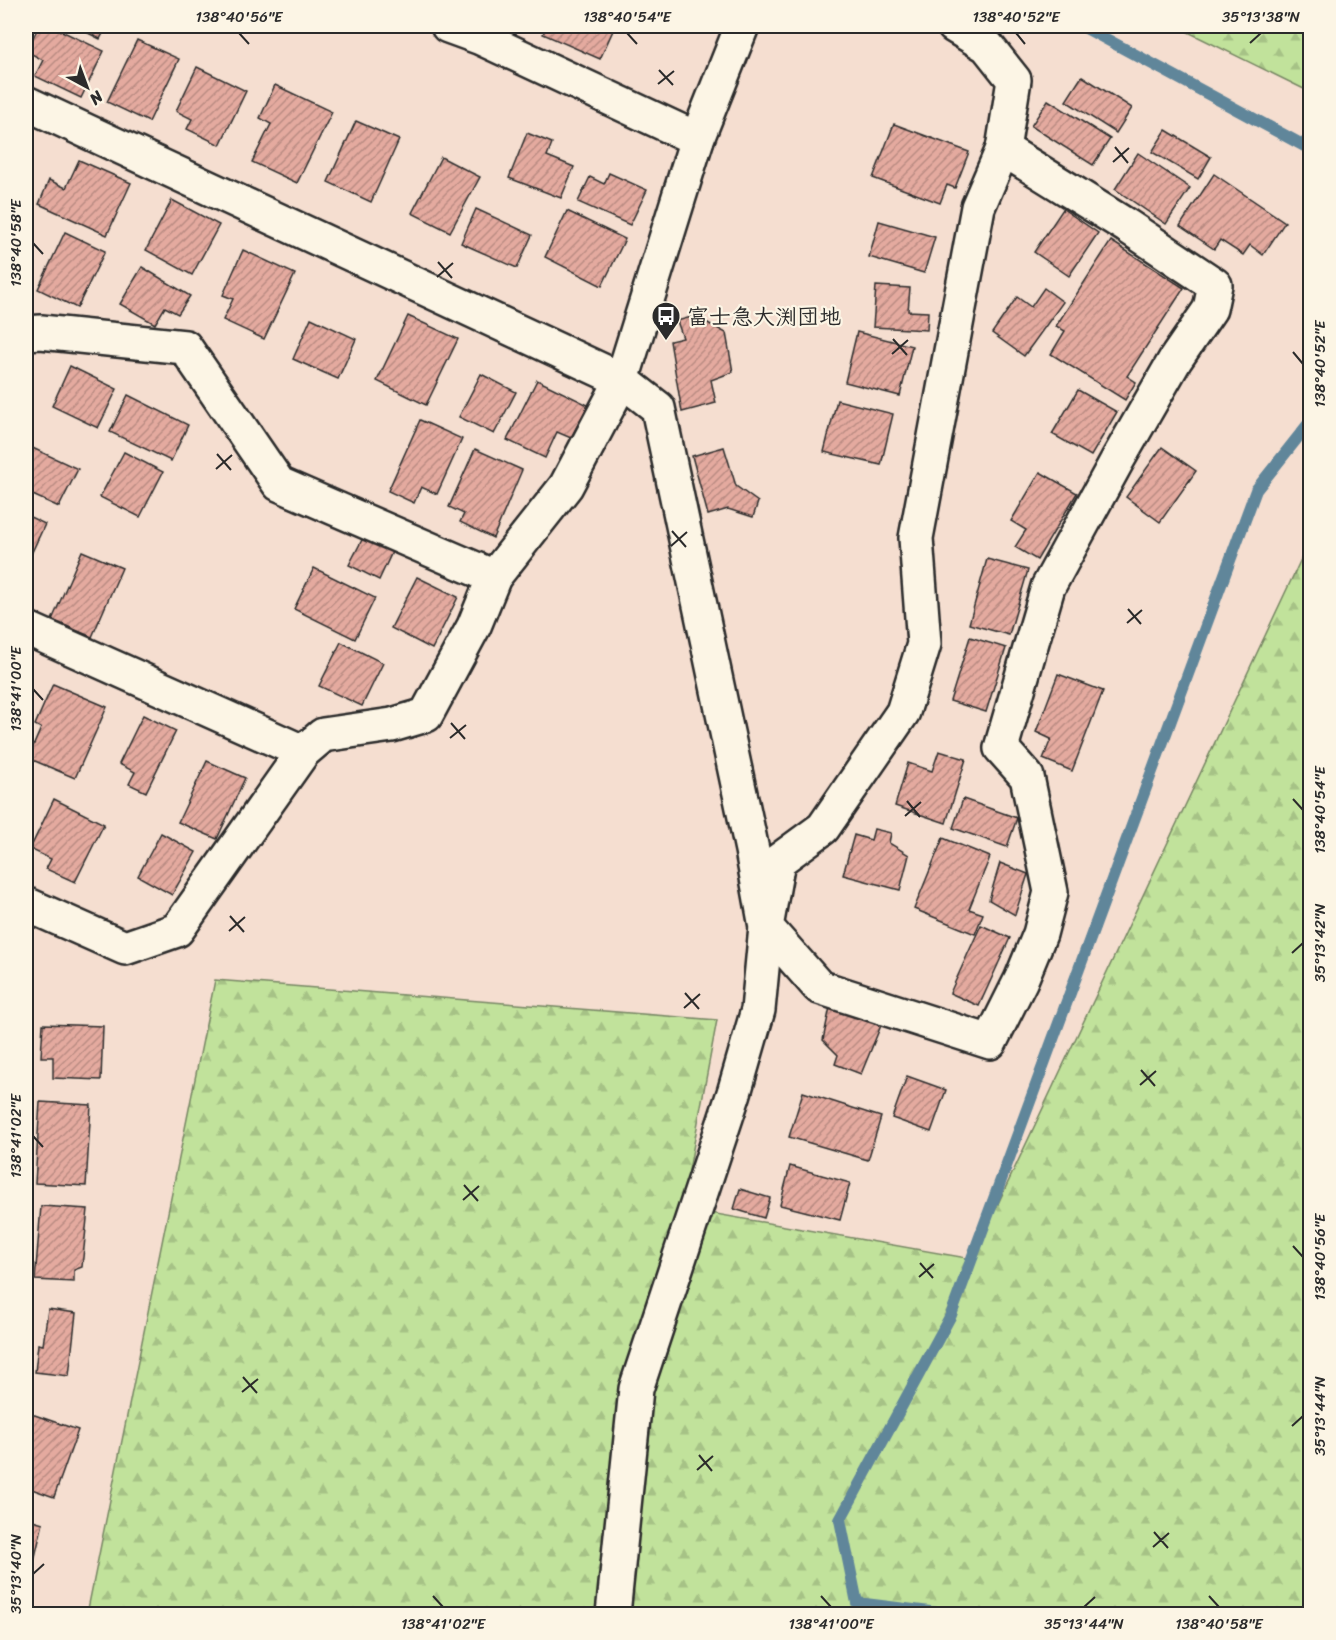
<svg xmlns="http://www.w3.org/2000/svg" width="1336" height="1640" font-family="Sriracha,'Klee One',sans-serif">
<defs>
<pattern id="forest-firs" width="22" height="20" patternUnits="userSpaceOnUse" patternTransform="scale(1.5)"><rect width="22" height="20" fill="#c1e29b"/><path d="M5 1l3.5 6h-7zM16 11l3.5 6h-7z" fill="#a6c286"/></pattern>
<pattern id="building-hatch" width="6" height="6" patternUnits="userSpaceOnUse" patternTransform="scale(1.5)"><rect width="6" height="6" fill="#e4aa9f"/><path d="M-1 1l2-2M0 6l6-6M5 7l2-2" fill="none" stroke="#b98b82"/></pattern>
</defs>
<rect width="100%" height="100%" fill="#f5ded0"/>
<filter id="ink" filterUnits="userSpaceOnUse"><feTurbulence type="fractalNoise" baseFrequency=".0167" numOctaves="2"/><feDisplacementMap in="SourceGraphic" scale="12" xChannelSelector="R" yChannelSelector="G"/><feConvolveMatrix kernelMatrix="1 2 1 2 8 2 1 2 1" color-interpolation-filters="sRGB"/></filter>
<g filter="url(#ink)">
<g fill="url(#forest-firs)" stroke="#768663" stroke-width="1.5">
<path d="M1176,26h134v66z"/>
<path d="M1310,540v1074h-1223l128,-634 502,40 -35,188 290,51z"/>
</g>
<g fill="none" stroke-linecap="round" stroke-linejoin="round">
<g stroke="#60869a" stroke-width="12">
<path d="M1082,26l228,123"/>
<path d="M946,1614l-89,-11 -17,-83 111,-205 305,-825 54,-68"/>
</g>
</g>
<g fill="url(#building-hatch)" stroke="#2b2b2b" stroke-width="1.5">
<path d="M39,26h12l53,25 -23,47 -46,-22 8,-16 -17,-9z"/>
<path d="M74,26h33l-7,13z"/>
<path d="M547,26h68l-15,33 -57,-25z"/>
<path d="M137,40l42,19 -30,63 -42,-20z"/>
<path d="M197,67l49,24 -26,54 -33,-16 5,-10 -16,-8z"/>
<path d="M1082,76l50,32 -16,25 -50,-32z"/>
<path d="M275,85l57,27 -35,71 -45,-21 19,-38 -11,-6z"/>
<path d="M1048,100l62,39 -17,26 -62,-39z"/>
<path d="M356,121l43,19 -28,62 -43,-20z"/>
<path d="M894,124l75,28 -14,36 -8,-3 -7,18 -67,-25z"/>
<path d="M1166,130l45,27 -13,22 -46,-27z"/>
<path d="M527,133l25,10 -5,13 27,11 -13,31 -52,-20z"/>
<path d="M1138,153l52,35 -24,36 -51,-35z"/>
<path d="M441,157l39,20 -30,55 -38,-19z"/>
<path d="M79,160l52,23 -24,52 -68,-31 10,-24 17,8z"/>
<path d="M609,173l38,17 -17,35 -52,-23 12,-25 14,7z"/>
<path d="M1214,174l71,48 -22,33 -13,-10 -7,10 -23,-15 -6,9 -34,-23z"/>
<path d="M172,200l47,25 -27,50 -46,-25z"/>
<path d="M476,209l56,26 -15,33 -56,-25z"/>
<path d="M1063,209l35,24 -29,43 -35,-24z"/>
<path d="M567,211l58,28 -23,47 -57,-29z"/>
<path d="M879,221l56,16 -11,36 -55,-16z"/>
<path d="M65,232l40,19 -28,57 -39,-19z"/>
<path d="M1111,241l73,47 -57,88 9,6 -11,18 -74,-46 14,-23 -9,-5z"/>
<path d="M243,250l52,24 -31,65 -41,-19 10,-21 -10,-4z"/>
<path d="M142,267l48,29 -12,18 -13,-7 -10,17 -35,-20z"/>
<path d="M876,286l34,2 -2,23 20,1 -1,18 -54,-3z"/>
<path d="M1044,288l19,14 -39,54 -32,-23 25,-36 14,10z"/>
<path d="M408,316l50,23 -32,66 -49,-24z"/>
<path d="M695,316l31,17 7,39 -22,8 5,23 -34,9 -12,-71 13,-3 -6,-17z"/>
<path d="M311,318l45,21 -18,40 -45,-20z"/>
<path d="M857,332l55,14 -12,50 -55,-14z"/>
<path d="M70,366l47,23 -19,39 -46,-22z"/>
<path d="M481,374l35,18 -22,42 -35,-17z"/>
<path d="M537,380l51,25 -17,33 -14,-6 -12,26 -38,-18z"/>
<path d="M1078,390l39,22 -26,44 -39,-22z"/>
<path d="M128,395l60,30 -17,36 -61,-29z"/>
<path d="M837,400l56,14 -12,51 -57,-13z"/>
<path d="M420,420l42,19 -25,55 -16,-7 -7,16 -26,-12z"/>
<path d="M26,445l52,24 -19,38 -33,-15z"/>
<path d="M724,447l12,39 22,16 -5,15 -25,-8 -20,6 -16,-59z"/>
<path d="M1162,447l34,24 -36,51 -34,-25z"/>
<path d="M475,449l47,21 -29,68 -33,-16 4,-8 -15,-7z"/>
<path d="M124,452l39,20 -23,45 -40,-20z"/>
<path d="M1040,472l37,21 -40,67 -22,-13 11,-17 -15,-9z"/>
<path d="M26,515l19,9 -19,41z"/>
<path d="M363,538l29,14 -13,28 -30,-15z"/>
<path d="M82,551l40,17 -30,69 -40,-17z"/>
<path d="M987,559l41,11 -19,65 -40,-11z"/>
<path d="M314,568l61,30 -20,41 -61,-30z"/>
<path d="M417,577l41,20 -26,52 -41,-21z"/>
<path d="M970,637l36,11 -20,64 -36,-11z"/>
<path d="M341,642l42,21 -21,43 -43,-20z"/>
<path d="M1058,674l45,17 -31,80 -29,-12 8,-20 -15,-7z"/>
<path d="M53,684l54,23 -32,71 -47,-20 13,-30 -6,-3z"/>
<path d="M143,715l33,16 -30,61 -17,-8 6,-12 -16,-8z"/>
<path d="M939,751l27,8 -20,64 -51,-17 13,-43 24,8z"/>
<path d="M207,761l38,17 -28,61 -39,-17z"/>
<path d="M26,790l6,3 -6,15z"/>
<path d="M54,799l50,25 -29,58 -29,-13 5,-10 -21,-10z"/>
<path d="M963,799l54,19 -10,29 -54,-19z"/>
<path d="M874,829l17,4 -2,10 20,12 -9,35 -57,-15 11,-40 17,5z"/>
<path d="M161,833l35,19 -24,43 -34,-19z"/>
<path d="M943,838l47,19 -21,52 14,5 -8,20 -61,-25z"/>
<path d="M1000,863l28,11 -13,41 -26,-15z"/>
<path d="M981,925l29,13 -31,68 -29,-13z"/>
<path d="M830,1007l52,16 -21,51 -26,-10 3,-9 -15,-15z"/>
<path d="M43,1024l60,2 -2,54 -48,-2v-21h-12z"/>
<path d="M907,1076l39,14 -15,42 -39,-14z"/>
<path d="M803,1092l78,25 -13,43 -79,-23z"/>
<path d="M40,1102l51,3 -5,81 -51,-3z"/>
<path d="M790,1166l60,17 -10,37 -60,-15z"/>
<path d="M740,1189l30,9 -6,20 -30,-9z"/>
<path d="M41,1206l47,3 -6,58 -8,3v12l-39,-2z"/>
<path d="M48,1309l28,4 -7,63 -34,-4 3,-28 5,1z"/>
<path d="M26,1412l52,18 -24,67 -28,-10z"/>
<path d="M26,1518l17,5 -9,38 -8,-2z"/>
</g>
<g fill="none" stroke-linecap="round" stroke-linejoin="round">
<g stroke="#2b2b2b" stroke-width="38">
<g id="minor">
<path d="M448,26l33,12 216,101"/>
<path d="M954,26l33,20 27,34 -11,69"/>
<path d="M26,103l596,277 36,28 94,442 14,77 -8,83 -24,83 -98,296 -23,225"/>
<path d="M1003,149l124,77 88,59 -5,24 -35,51 -57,99 -70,128 -47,161 26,29 24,115 -11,42 -19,46 -31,62 -171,-55 -53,-60 12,-66 45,-33 80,-116 21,-68 -8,-106 62,-331z"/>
<path d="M26,333l15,-1 144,15 94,137 215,93"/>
<path d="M26,628l277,124"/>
<path d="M26,904l99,44 52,-18 126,-178 20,-17 69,-10 34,-10 48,-89 20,-49 72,-91 56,-106 75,-241 45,-113"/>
</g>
</g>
<use href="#minor" stroke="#fcf5e5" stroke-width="33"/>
</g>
</g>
<path fill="none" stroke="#2b2b2b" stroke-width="2" d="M239,33l10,11M627,33l10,11M1016,33l9,11M1250,43l11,-10M659,70l14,15M658,84l16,-13M1115,147l13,16M1113,162l16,-14M33,243l10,11M438,262l14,16M437,277l16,-14M893,339l14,16M1293,352l10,12M892,354l16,-14M217,454l14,16M216,469l16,-14M672,531l14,16M671,546l16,-14M1128,609l13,15M1127,623l15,-13M33,689l10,11M451,723l14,16M450,738l16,-13M1293,799l10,11M907,801l13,16M905,816l16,-14M230,916l14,16M229,931l16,-14M1292,953l11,-10M685,993l14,16M684,1008l16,-14M1141,1070l14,16M1140,1085l16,-14M33,1136l10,11M464,1185l14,16M463,1200l16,-14M1293,1246l10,11M920,1263l13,15M919,1277l15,-13M243,1377l14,16M242,1392l16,-13M1292,1426l11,-10M699,1455l13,16M697,1470l16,-14M1154,1532l14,16M1153,1547l16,-14M33,1574l11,-10M433,1596l10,11M821,1596l10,11M1209,1596l10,11M1084,1607l11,-10"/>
<defs>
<g id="bus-pin" transform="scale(1.5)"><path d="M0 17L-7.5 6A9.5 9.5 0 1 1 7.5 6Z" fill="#2b2b2b" stroke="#fcf5e5"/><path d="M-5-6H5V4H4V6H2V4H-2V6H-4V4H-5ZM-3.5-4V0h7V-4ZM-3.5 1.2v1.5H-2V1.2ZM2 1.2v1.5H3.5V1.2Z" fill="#fff"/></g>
</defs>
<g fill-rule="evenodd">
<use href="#bus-pin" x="666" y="316"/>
</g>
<g text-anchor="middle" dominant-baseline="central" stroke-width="4.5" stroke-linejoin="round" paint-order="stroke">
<g font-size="22" font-weight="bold" fill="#2b2b2b" stroke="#fcf5e5" text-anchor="start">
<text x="687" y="316">富士急大渕団地</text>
</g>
</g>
<rect width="1336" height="1640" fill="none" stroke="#fcf5e5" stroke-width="66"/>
<g transform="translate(87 87) rotate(139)" stroke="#fcf5e5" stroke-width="4.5" paint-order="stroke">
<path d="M0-4.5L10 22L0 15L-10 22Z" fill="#2b2b2b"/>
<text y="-9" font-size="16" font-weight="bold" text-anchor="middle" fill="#2b2b2b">N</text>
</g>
<rect x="33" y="33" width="1270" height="1574" fill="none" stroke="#2b2b2b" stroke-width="2"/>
<g font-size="15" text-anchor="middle" fill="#2b2b2b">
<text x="239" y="22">138°40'56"E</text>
<text x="627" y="22">138°40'54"E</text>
<text x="1016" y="22">138°40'52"E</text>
<text x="1261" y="22">35°13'38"N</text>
<text transform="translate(16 243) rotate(-90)" y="5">138°40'58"E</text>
<text transform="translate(1320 364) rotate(-90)" y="5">138°40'52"E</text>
<text transform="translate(16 689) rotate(-90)" y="5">138°41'00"E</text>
<text transform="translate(1320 810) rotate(-90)" y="5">138°40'54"E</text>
<text transform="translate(1320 943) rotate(-90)" y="5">35°13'42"N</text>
<text transform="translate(16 1136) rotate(-90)" y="5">138°41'02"E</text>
<text transform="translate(1320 1257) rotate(-90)" y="5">138°40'56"E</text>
<text transform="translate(1320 1416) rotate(-90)" y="5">35°13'44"N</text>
<text transform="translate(16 1574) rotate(-90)" y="5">35°13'40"N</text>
<text x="443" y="1629">138°41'02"E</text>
<text x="831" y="1629">138°41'00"E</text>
<text x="1084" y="1629">35°13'44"N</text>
<text x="1219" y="1629">138°40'58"E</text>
</g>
</svg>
